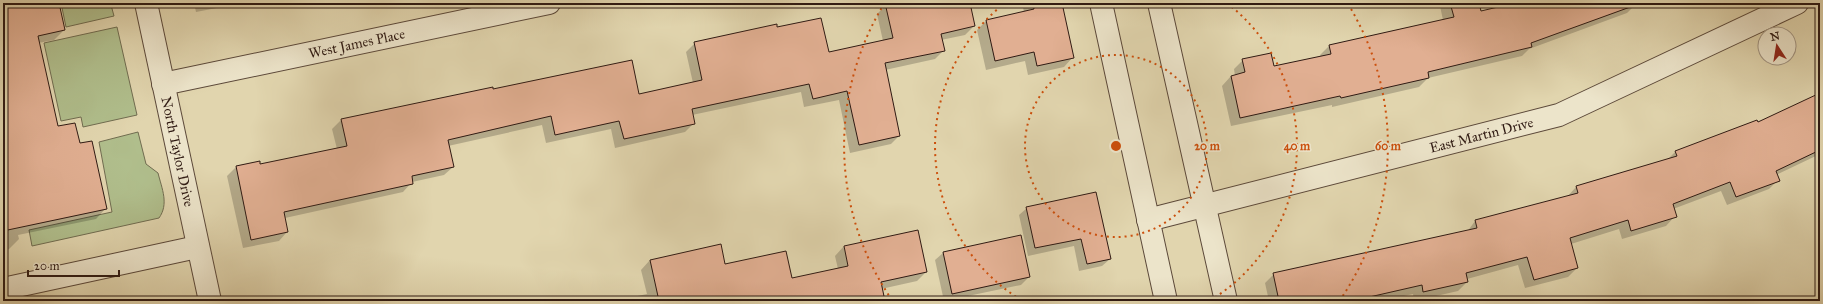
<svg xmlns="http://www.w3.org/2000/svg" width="1823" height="304" font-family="'IM FELL Great Primer',serif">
<rect width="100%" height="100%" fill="#e1d5ae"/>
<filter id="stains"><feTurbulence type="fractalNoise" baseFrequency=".005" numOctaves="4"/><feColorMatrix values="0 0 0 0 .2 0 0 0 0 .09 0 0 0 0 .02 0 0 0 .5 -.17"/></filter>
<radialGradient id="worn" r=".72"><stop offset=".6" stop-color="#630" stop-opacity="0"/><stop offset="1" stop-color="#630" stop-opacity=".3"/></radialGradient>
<g fill="#b0be8c" stroke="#706c50">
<path d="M61,3h52l-2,2 3,11 -48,11z"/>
<path d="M117,27l20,88 -54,12 -2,-10 -20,4 -17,-78z"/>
<path d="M138,132l8,32 12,9c4,16 11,31 1,45l-127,28 -3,-16 83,-18 -13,-70z"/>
</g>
<g fill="#0003">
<path d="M3,3h55l6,27 -10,10 -16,3 19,85 49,80 -10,11 -78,16 1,4 -10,10 -6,2z"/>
<path d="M194,3h36l-3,3 -31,6z"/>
<path d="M896,3h73l5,23 -9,9 -24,5 3,10 -9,9 -50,11 14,66 -8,8 -41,9 -11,-53 -35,7 -3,-15 -109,23 2,8 -9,9 -70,16 -4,-19 -65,14 -4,-18 -94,21 5,21 -9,8 -32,7 -9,10 -118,26 2,14 -8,9 -36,7 -16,-72 9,-9 24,-1 77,-17 -5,-20 9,-9 152,-30 146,5 54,-12 -7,-31 9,-9 81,-15 52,25 55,-12 -6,-27 9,-9z"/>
<path d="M1022,3h39l12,54 -9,10 -36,8 -3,-14 -39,9 -9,-40 9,-9 38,-9z"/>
<path d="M1443,3h35l2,9 39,-9h123l-8,3 -7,7 -98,36 -7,7 -94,22 -9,9 -87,20v-2l-101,21 -9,-40 9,-10h4l-1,-7 9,-9 30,8 48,-11 -1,-2 9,-9 114,-26 -3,-14z"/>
<path d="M1820,94v60l-44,21 2,5 -9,9 -42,16 -6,-14 -48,18 2,7 -9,10 -44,13 -3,-10 -48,15 6,24 -9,9 -43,11 -7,-23 -51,14v3l-9,9 -44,10 -1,-7 -32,7h-112l-4,-18 9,-9 193,-42 8,-11 92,-24 9,-10 92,-28 7,-7 82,-29z"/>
<path d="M1096,193l14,66 -8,7 -23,5 -5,-25 -46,10 -9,-41 8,-7z"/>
<path d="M1020,236l9,41 -8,8 -77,16 -9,-41 8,-7z"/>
<path d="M844,246l82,26 -9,9 -36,8 3,12h-270l33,-7 -6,-24 9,-10 74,5 67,14 47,-10 -3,-13z"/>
</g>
<g fill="#e1af92" stroke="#2f1a13">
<path d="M3,3h56l6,27 -27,6 20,90 17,-3 5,20 12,-2 15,68 -104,22z"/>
<path d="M885,3h85l5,23 -34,8 4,17 -60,12 15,73 -41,9 -12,-54 -34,8 -4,-15 -117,25 3,15 -71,15 -5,-18 -64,14 -4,-19 -103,24 6,27 -42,9 1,8 -129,28 4,20 -37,8 -15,-74 24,-5v3l87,-18 -6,-27 152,-32v2l139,-29 7,34 63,-14 -8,-38 83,-18v3l44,-9 8,34 64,-14z"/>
<path d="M1033,3h29l12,55 -37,8 -3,-14 -39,9 -9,-41 48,-11z"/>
<path d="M1450,3h29l2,8 34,-8h117l1,3 -102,37 1,4 -104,25 1,6 -88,20 -1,-2 -100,22 -9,-42 14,-4 -3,-13 29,-6 3,13 57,-12 -2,-9 125,-28z"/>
<path d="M1820,93v57l-44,21 4,10 -44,16 -6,-15 -57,22 4,13 -46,14 -3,-11 -58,18 8,30 -44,12 -7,-23 -61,16 2,9 -45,10 -1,-7 -57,13 1,3h-87l-6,-28 204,-45 -2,-8 103,-27 -2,-7 101,-30 -2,-5 82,-31 1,2z"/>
<path d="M1096,192l15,67 -24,5 -6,-25 -46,9 -9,-41z"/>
<path d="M918,230l9,42 -46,10 4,19h-226l-9,-41 71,-16 4,20 61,-13 6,27 56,-12 -4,-20z"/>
<path d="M1021,235l9,42 -78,17 -9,-42z"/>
</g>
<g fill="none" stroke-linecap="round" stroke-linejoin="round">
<g stroke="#5c493a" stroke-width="24">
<g id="street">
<path id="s1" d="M146,3l64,298"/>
<path d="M1101,3l65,298"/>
<path d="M1159,3l67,298"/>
<path id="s2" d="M163,84l386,-81"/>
<path id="s3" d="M1148,220l411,-105 238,-112"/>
<path d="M3,289l194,-42"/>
</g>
</g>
<use href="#street" stroke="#ece4ca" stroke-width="22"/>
</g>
<g fill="none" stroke="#cc500d" stroke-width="2" stroke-dasharray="2 4">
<circle cx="1116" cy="146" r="91"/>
<path d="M1021 300A181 181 0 0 1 1005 3M1227 3A181 181 0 0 1 1211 300"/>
<path d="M892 300A272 272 0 0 1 884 4M1348 4A272 272 0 0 1 1340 300"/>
</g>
<g text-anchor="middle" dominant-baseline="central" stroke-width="3" stroke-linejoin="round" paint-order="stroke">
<g font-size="14" fill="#2f1a13" stroke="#ece4ca">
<text stroke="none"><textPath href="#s2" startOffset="198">West James Place</textPath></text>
<text stroke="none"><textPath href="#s3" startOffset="344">East Martin Drive</textPath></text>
<text stroke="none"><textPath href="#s1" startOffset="152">North Taylor Drive</textPath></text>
</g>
</g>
<circle cx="1116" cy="146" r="6" fill="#cc500d" stroke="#ece4ca" stroke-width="2"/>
<g font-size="12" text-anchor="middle" font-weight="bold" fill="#cc500d" stroke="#ece4ca" stroke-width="3" stroke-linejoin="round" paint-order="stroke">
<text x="1207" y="150">20 m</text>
<text x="1297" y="150">40 m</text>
<text x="1388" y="150">60 m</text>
</g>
<rect width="1823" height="304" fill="none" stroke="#e1d5ae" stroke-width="16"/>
<rect x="4" y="4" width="1815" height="296" fill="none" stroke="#2f1a13" stroke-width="2"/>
<rect x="8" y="8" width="1807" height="288" fill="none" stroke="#2f1a13"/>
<g transform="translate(1777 46) rotate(348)"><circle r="19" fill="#ece4ca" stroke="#a09381"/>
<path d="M0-3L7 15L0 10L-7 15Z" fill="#8f2418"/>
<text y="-6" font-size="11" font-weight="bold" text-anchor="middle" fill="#2f1a13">N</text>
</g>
<path d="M28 270v6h91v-6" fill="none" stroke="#2f1a13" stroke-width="2"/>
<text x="34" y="270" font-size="12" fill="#2f1a13" stroke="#ece4ca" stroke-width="3" paint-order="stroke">20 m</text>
<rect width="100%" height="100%" filter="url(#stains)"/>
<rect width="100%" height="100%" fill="url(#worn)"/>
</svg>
